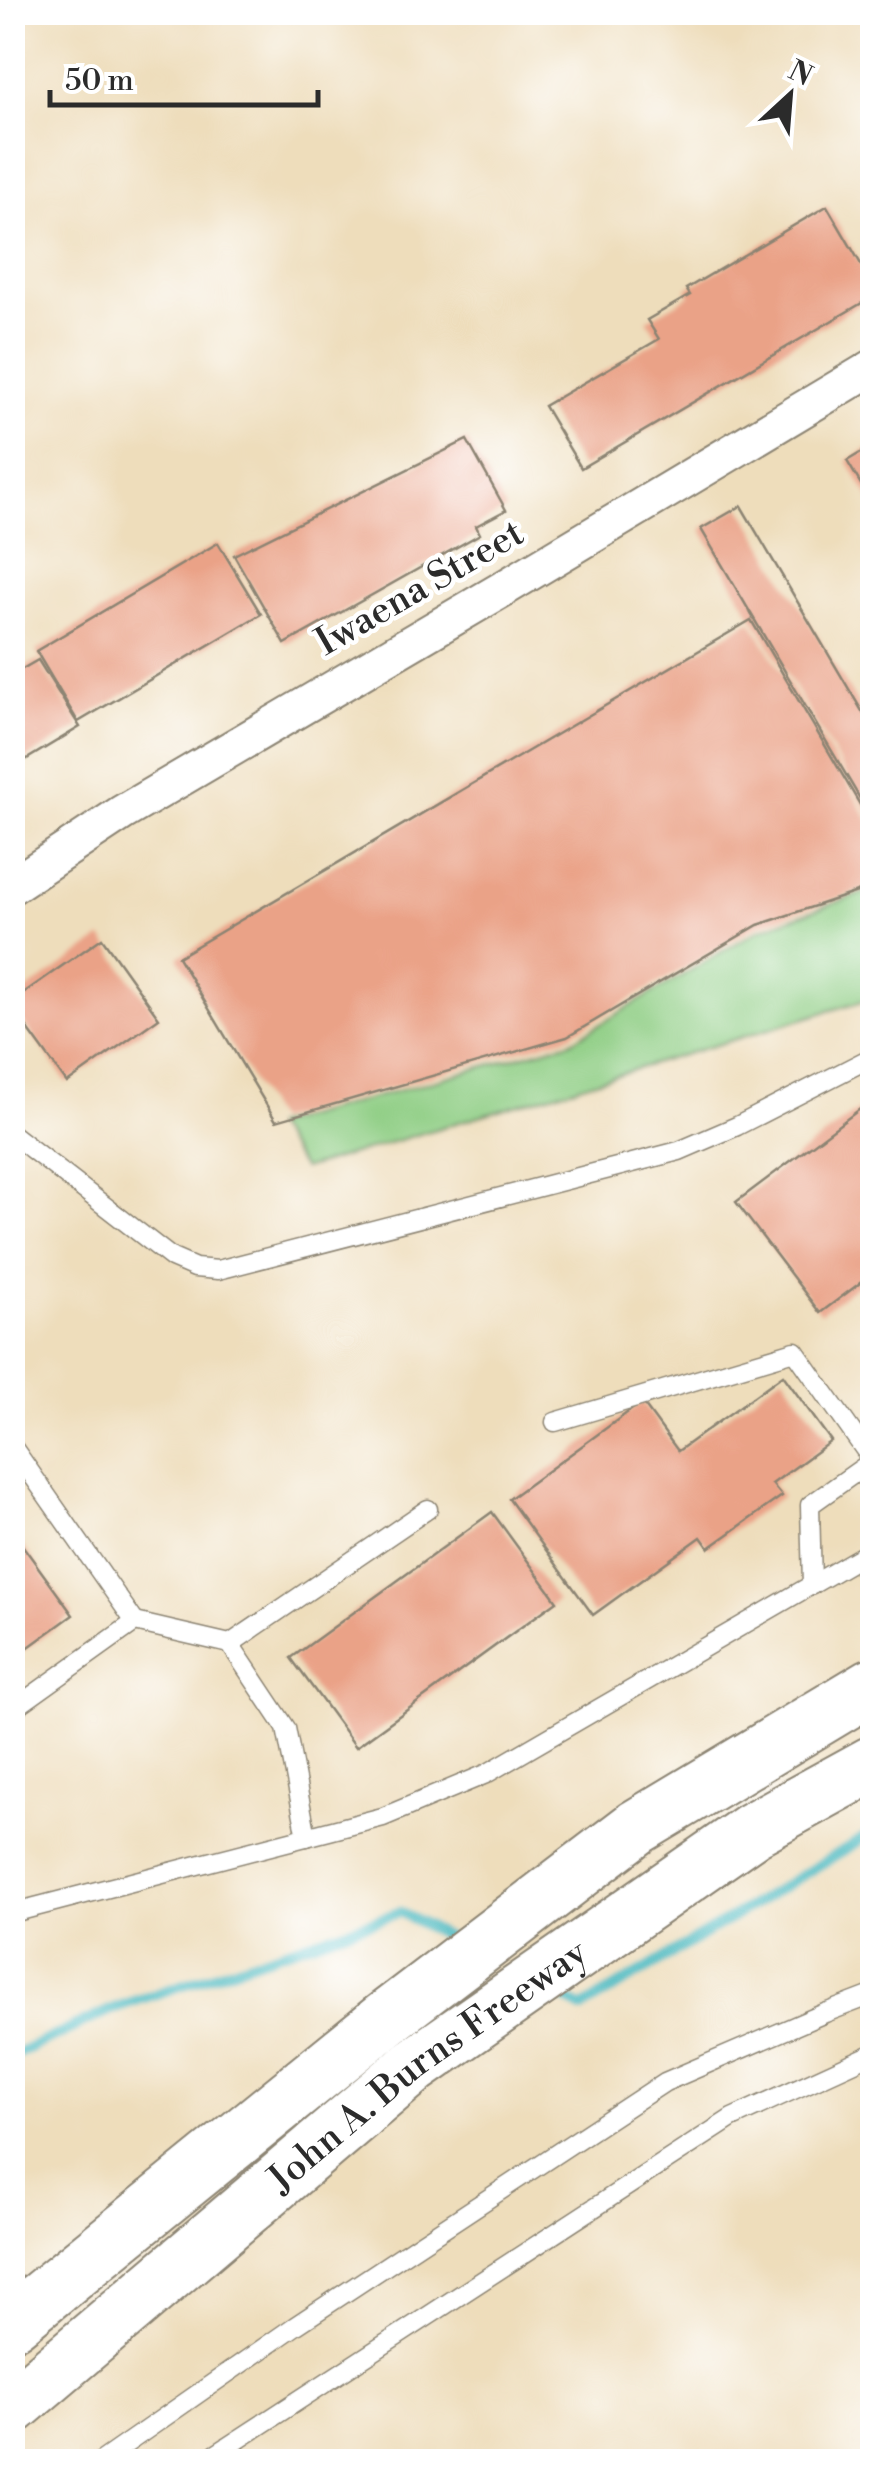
<svg xmlns="http://www.w3.org/2000/svg" width="885" height="2474" font-family="'Libre Bodoni',serif">
<rect width="100%" height="100%" fill="#fff"/>
<filter id="ink" filterUnits="userSpaceOnUse"><feTurbulence type="fractalNoise" baseFrequency=".01" numOctaves="2"/><feDisplacementMap in="SourceGraphic" scale="20" xChannelSelector="R" yChannelSelector="G"/><feConvolveMatrix kernelMatrix="1 2 1 2 8 2 1 2 1" color-interpolation-filters="sRGB"/></filter>
<filter id="wash" filterUnits="userSpaceOnUse"><feTurbulence type="fractalNoise" baseFrequency=".0048" numOctaves="4" result="noise"/><feDisplacementMap in="SourceGraphic" scale="40" xChannelSelector="R" yChannelSelector="G"/><feGaussianBlur stdDeviation="2.25" result="paint"/><feColorMatrix in="noise" values="0 0 0 0 0 0 0 0 0 0 0 0 0 0 0 0 0 1.4 0 .05"/><feComposite in="paint" operator="in"/></filter>
<g filter="url(#wash)">
<rect width="100%" height="100%" fill="#edb"/>
<path fill="#8ecd83" stroke="#5c7c57" stroke-width="2.5" d="M872,890v108l-569,171 -30,-43 297,-84 190,-113z"/>
<g fill="none" stroke-linecap="round" stroke-linejoin="round">
<g stroke="#48b8be" stroke-width="11">
<path d="M550,1991l32,17 290,-175"/>
<path d="M12,2056l105,-49 283,-95 58,31"/>
</g>
</g>
<g id="blocks">
<g fill="#eaa287">
<path d="M827,206l45,77v14l-291,171 -37,-62 115,-67 -12,-19 43,-25 -4,-6z"/>
<path d="M467,440l39,70 -30,16 4,8 -195,110 -51,-89z"/>
<path d="M872,446v57l-25,-42z"/>
<path d="M741,506l131,222v91l-171,-290z"/>
<path d="M218,543l43,71 -183,108 -42,-71z"/>
<path d="M751,620l121,205v62l-114,38 -191,112 -291,84 -98,-164z"/>
<path d="M38,660l42,67 -68,41v-93z"/>
<path d="M102,938l57,80 -92,65 -55,-76v-6z"/>
<path d="M872,1100v174l-52,39 -84,-111z"/>
<path d="M783,1375l48,66 -59,43 10,12 -73,52 -8,-11 -108,78 -84,-116 133,-97 36,49z"/>
<path d="M492,1512l65,89 -201,146 -65,-89z"/>
<path d="M12,1531l61,84 -61,44z"/>
</g>
</g>
</g>
<g filter="url(#ink)">
<use href="#blocks" fill-opacity="0" stroke="#8c8473" stroke-width="2.5"/>
<g fill="none" stroke-linecap="round" stroke-linejoin="round">
<g stroke="#8c8473" stroke-width="21">
<g id="lane">
<path d="M12,1134l160,124 23,10 23,2 461,-119 58,-25 135,-69"/>
<path d="M555,1422l240,-71 77,109"/>
<path d="M12,1446l123,176"/>
<path d="M812,1585l-2,-80 62,-44"/>
<path d="M230,1644l56,84 21,109"/>
<path d="M12,1710l123,-88 95,22 198,-135"/>
<path d="M12,1913l371,-96 103,-43 386,-224"/>
<path d="M100,2462l195,-136 370,-244 160,-69 47,-18"/>
<path d="M204,2462l528,-344 140,-64"/>
</g>
</g>
<g stroke="#8c8473" stroke-width="39">
<path id="street" d="M12,886l110,-73 379,-223 371,-222"/>
</g>
<g stroke="#8c8473" stroke-width="59">
<g id="highway">
<path d="M12,2322l372,-302 253,-193 235,-141"/>
<path id="s1" d="M12,2407l402,-341 338,-236 120,-66"/>
</g>
</g>
<use href="#lane" stroke="#fff" stroke-width="18"/>
<use href="#street" stroke="#fff" stroke-width="35"/>
<use href="#highway" stroke="#fff" stroke-width="55"/>
</g>
</g>
<g text-anchor="middle" dominant-baseline="central" stroke-width="9" stroke-linejoin="round" paint-order="stroke">
<g font-size="38" fill="#2b2b2b" stroke="#fff">
<text transform="translate(420 588) rotate(-30)">Iwaena Street</text>
<text stroke="none"><textPath href="#s1" startOffset="538">John A. Burns Freeway</textPath></text>
</g>
</g>
<rect width="885" height="2474" fill="none" stroke="#fff" stroke-width="50"/>
<g transform="translate(790 95) rotate(26)" stroke="#ffffff" stroke-width="8" paint-order="stroke">
<path d="M0-8L18 38L0 25L-18 38Z" fill="#2b2b2b"/>
<text y="-15" font-size="28" font-weight="bold" text-anchor="middle" fill="#2b2b2b">N</text>
</g>
<path d="M50 90v15h268v-15" fill="none" stroke="#2b2b2b" stroke-width="5"/>
<text x="65" y="90" font-size="30" fill="#2b2b2b" stroke="#ffffff" stroke-width="8" paint-order="stroke">50 m</text>
</svg>
